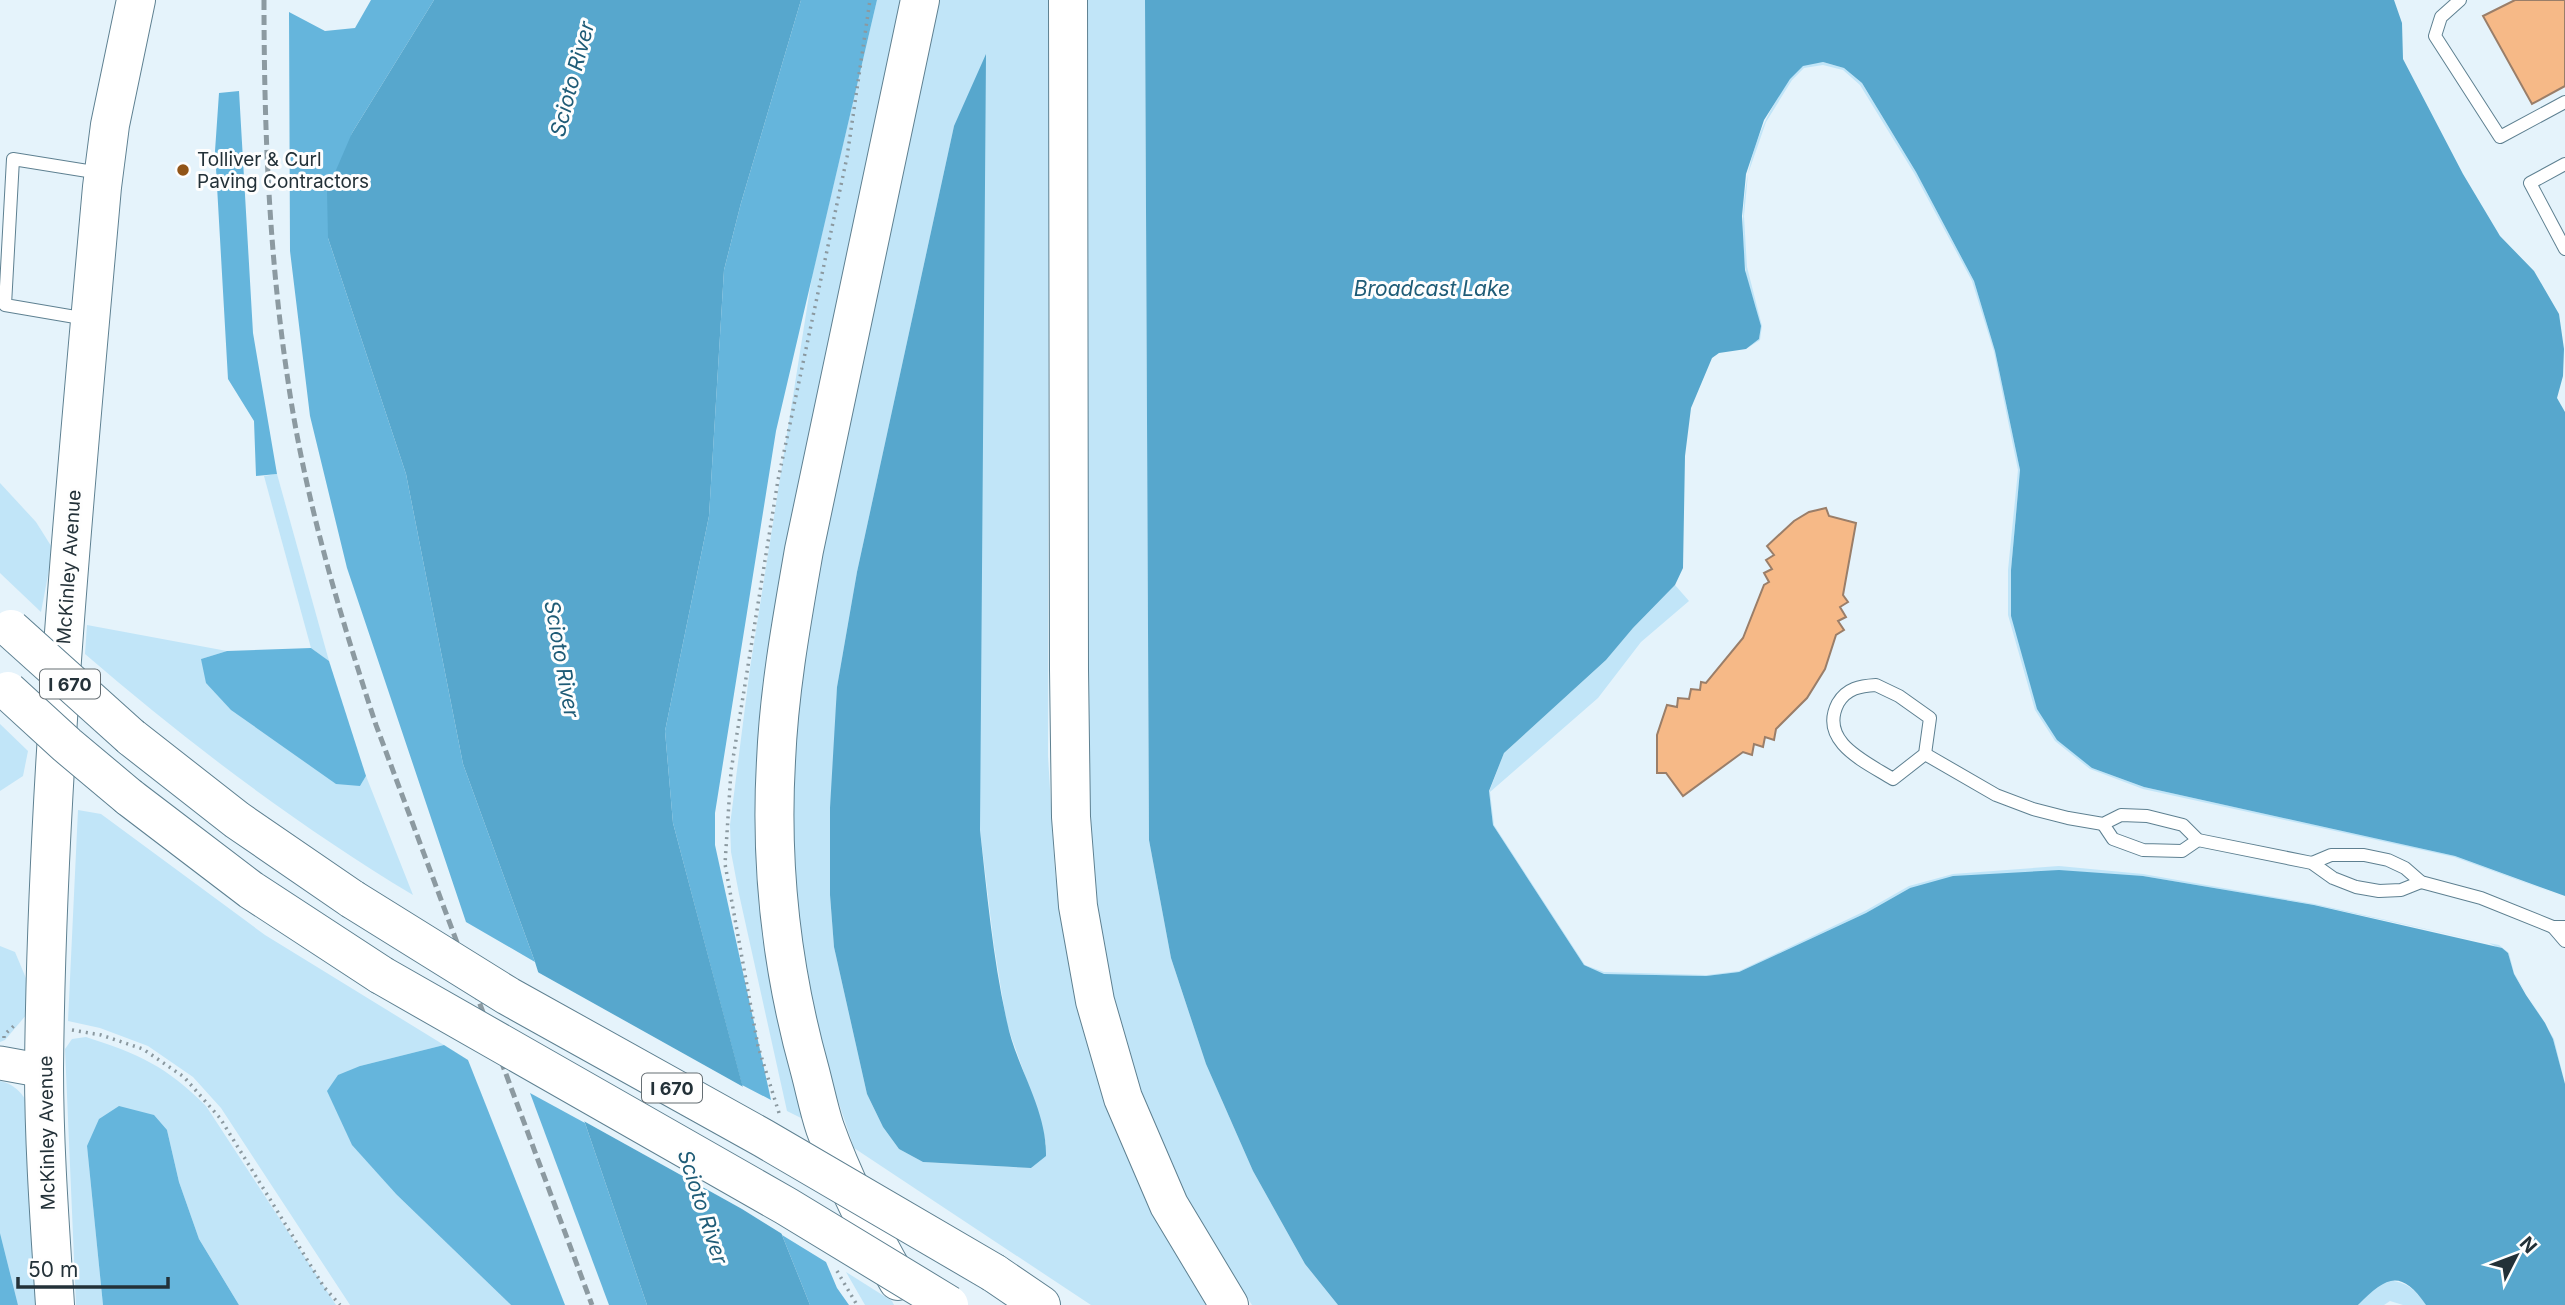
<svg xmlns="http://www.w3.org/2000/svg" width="2565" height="1305" font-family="Inter,sans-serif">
<rect width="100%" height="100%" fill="#e5f3fb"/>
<g fill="#c1e5f8" fill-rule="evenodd">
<path d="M877,0h24l-130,633 38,489 -22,-11 -48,-217 -8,-42 -1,-27 20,-157 62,-392z"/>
<path d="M937,0h112l-1,756 7,117 16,104 23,85 118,243h-121l-237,-157 -24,-71 -16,-61 -14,-84 -8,-74 4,-145 11,-79 51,-260zM954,126l26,704 14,116 13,79 30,84 9,35 -15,24 -108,-6 -24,-13 -16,-22 -16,-33 -33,-147 -4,-52 7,-208 20,-115z"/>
<path d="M1082,0h63l4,840 22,118 35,106 47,107 52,93 33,41h-86l-45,-69 -29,-55 -34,-77 -39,-134 -23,-185z"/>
<path d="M1823,62l21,6 18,15 54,89 58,109 21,70 25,119 -9,100v46l81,152 52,19 311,69 110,41 -111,-40 -311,-68 -53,-20 -35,-28 -20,-31 -27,-95v-45l10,-100 -24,-118 -22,-71 -58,-108 -54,-88 -17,-15 -20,-5 -19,3 -12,12 -26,42 -18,52 -4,42 3,51 15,59 -2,14 -14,9 13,-10c4,-25 -12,-48 -14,-73 -6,-62 1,-117 34,-170 6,-10 13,-24 23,-30 6,-3 15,-3 21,-4z"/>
<path d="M277,474l52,187 -18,-13 -47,-172z"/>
<path d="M0,483l36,39 17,27 -12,63 -41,-39z"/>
<path d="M1675,585l14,16 -48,41 -43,56 -108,94 4,33 91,140 19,7 103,3 32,-4 126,-60 44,-25 44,-12 106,-8 84,8 172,30 174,39 10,2 10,8 5,20 40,66 11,45 -12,-45 -8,-16 -31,-49 -6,-21 -19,-10 -174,-38 -172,-29 -233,12 -44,25 -127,59 -33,4 -103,-2 -19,-9 -91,-140 -4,-33 15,-39 102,-93 27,-32z"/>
<path d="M87,625l140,26 -26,8 159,127 6,-10 47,119c-116,-70 -225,-152 -328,-241z"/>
<path d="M0,724l28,27 -5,25 -23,15z"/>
<path d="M78,810l23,4 164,121 179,110 -84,21 37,129 114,110h-161l-129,-197 -28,-31 -45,-31 -48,-18 -32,-7z"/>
<path d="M0,946l15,6 13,31 -1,31 -22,26 -5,2z"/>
<path d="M86,1037c53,17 80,29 120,69l130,199h-97l-40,-66 -20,-57 -12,-52 -80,16 16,159h-27l-11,-256 7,-10z"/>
<path d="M0,1081c17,4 23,14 31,28l12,196h-25l-18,-72z"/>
<path d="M846,1272l46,29 2,4h-29z"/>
<path d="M2387,1280c20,2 28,9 39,25h-23l-13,-4 -6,4h-26l20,-20z"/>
</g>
<g fill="#65b5dc">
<path d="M371,0h63l-82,133 -24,105 78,236 57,290 72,198 -69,-40 -119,-354 -37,-152 -20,-165 -1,-239 36,19 30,-3z"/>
<path d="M801,0h76l-101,431 -61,382v32l56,255 -29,-15 -69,-262 -8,-92 44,-215 15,-246 17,-67z"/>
<path d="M239,91l14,242 24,141 -21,2 -2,-55 -26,-42 -13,-228 4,-58z"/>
<path d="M311,648l18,13 37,115 -6,10 -24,-2 -105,-74 -25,-27 -5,-24 26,-8z"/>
<path d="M444,1045l24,15 97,245h-54l-114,-110 -45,-50 -25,-54 11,-16 22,-9z"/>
<path d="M530,1093l55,30 62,182h-38z"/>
<path d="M119,1106l35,9 13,15 12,52 20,57 40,66h-136l-16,-159 12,-27z"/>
<path d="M0,1233l18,72h-18z"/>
<path d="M782,1235l44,27 11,26 12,17h-39z"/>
</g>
<g fill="#57a7cd">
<path d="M434,0h367l-60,203 -17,67 -15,246 -44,215 8,92 109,412 28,70h-163l-62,-182 -50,-161 -72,-198 -57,-290 -78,-236 -1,-47 25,-58z"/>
<path d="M1145,0h1249l8,23 1,36 60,115 37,62 34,35 25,43 5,35 -1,27 -6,22 8,14v484l-110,-40 -311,-69 -52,-19 -35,-28 -20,-31 -26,-93v-46l9,-100 -25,-119 -21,-70 -58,-109 -54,-89 -18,-15 -21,-6 -20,4 -13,13 -26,41 -18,54 -4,42 3,54 16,56 -2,13 -13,10 -27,4 -7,5 -21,50 -6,48 -2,112 -8,17 -42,43 -27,32 -102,93 -15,38 4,34 91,140 20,9 102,2 33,-4 127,-59 44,-25 43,-12 106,-6 84,6 171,29 188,43 6,5 6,21 12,21 19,28 8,16 12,45v221h-139c-26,-38 -41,-27 -68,0h-1020l-33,-41 -52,-93 -47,-107 -35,-106 -22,-118z"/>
<path d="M986,54l-6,776c7,64 13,129 27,192 9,45 40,87 39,134l-15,12 -108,-6 -24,-13 -16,-22 -16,-33 -33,-147 -4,-52v-87l7,-121 20,-115 97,-446z"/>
</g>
<path fill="#e5f3fb" d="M534,970l213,119 40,148 -45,-28 -162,-90z"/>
<g fill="#f6b987" stroke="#9a7e69" stroke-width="2">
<path d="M2515,0h50v86l-33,18 -49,-88z"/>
<path d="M1826,508l3,8 27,7 -13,72 5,7 -8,5 6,10 -8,4 6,9 -8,5 -11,34 -18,29 -31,31 -2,11 -9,-3 -2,10 -9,-3 -2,11 -9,-3 -60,44 -17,-23h-9v-38l10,-30 10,2 1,-9 11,1 2,-10 9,1 1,-8 5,1 37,-45 21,-53 5,-3 -5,-9 8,-4 -6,-9 8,-5 -7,-9 27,-25 15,-9z"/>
</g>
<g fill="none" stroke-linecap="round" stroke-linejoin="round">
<g stroke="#5e8091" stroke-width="14">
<g id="lane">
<path d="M2460,0l-19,17 -6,19 65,101 65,-35"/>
<path d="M2565,164l-35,19 35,66"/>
<path d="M87,319l-82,-14 8,-146 87,14"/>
<path d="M1876,685l23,11 31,22 -5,36 -32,25c-27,-17 -75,-37 -55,-76 9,-15 22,-17 38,-18z"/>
<path d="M1925,754l71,41 37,14 35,9 35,6 18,-9 26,1 36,9 15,15 114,23 21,15 23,9 23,4 22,-1 20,-8"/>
<path d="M2103,824l10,15 30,11 39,1 16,-11"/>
<path d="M2312,863l19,-8h33l24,5 17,8 16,14 60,16 72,29h12"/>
<path d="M2553,927l12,14"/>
</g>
</g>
<g stroke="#5e8091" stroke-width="35">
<path id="secondary" d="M0,1063l44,8"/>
</g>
<g stroke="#5e8091" stroke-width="40">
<path id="primary" d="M55,1305c-5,-78 -11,-158 -11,-236 3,-295 32,-589 58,-882l8,-62 26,-125"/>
</g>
<g stroke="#5e8091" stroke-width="40">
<g id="highway">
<path d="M1068,0l1,670 2,147 7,89 17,95 28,97 46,107 60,100"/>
<path d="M131,737l106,83 115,79"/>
<path d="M129,797l122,93 130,85"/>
<path d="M994,1273l47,32"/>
<path d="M898,1281c-28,-49 -54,-100 -73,-153 -6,-18 -10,-38 -15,-57 -28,-100 -40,-206 -34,-310 3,-71 16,-142 28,-211l116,-550"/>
</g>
</g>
<g stroke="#8b99a0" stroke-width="3.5" stroke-dasharray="2 5" stroke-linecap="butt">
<path d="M72,1030l29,5 42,14 41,28 36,41 104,169 16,18"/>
<path d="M4,1038v-3l13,-12"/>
<path d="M779,1113l-21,-67 -33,-182 6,-93 47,-291 69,-323 23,-157"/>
<path d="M837,1271l20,34"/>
</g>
<use href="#lane" stroke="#fff" stroke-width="12"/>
<use href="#secondary" stroke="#fff" stroke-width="33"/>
<use href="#primary" stroke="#fff" stroke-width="38"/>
<use href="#highway" stroke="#fff" stroke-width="38"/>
<path stroke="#8c9aa1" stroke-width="5" stroke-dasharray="10 5" stroke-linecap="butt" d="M264,0c0,127 5,255 24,381 17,118 51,231 88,344l216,580"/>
<g stroke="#5e8091" stroke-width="40" stroke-linecap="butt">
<g id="highway-bridge">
<path d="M11,629l120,108"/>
<path d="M8,691l59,54 62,52"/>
<path d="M352,899l156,97 255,142 231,135"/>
<path d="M381,975l405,231 163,99"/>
</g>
</g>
<use href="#highway-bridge" stroke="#fff" stroke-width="38"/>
</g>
<circle fill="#915417" stroke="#fefefe" stroke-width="2.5" cx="183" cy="170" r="7"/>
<g text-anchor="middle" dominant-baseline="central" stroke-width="6" stroke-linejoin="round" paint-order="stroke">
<g fill="#fefefe" stroke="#656e73" stroke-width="2">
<rect x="40" y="669.5" width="60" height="29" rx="5"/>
<rect x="642" y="1073.5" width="60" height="29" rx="5"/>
</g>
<g font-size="18" font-weight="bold" fill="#233138">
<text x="70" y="684">I 670</text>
<text x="672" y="1088">I 670</text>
</g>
<g font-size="19" fill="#233138" stroke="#fefefe" text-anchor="start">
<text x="197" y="159">Tolliver &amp; Curl<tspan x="197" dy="22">Paving Contractors</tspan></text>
</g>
<g font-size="19" fill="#233138" stroke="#fefefe">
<text transform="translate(69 567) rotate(-86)">McKinley Avenue</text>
<text transform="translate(47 1133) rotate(-91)">McKinley Avenue</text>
</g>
<g font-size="21" font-style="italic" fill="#1f5c77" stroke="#fefefe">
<text transform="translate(572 79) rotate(-75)">Scioto River</text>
<text x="1432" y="288">Broadcast Lake</text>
<text transform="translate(562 659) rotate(80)">Scioto River</text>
<text transform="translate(703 1207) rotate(72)">Scioto River</text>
</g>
</g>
<g transform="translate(2516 1256) rotate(48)" stroke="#fefefe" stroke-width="5" paint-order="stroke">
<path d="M0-5L12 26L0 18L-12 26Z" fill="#233138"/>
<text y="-10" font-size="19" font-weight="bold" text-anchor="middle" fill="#233138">N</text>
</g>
<path d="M18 1277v10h150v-10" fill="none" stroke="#233138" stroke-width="3.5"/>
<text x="28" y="1277" font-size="21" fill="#233138" stroke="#fefefe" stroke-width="5" paint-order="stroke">50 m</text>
</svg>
